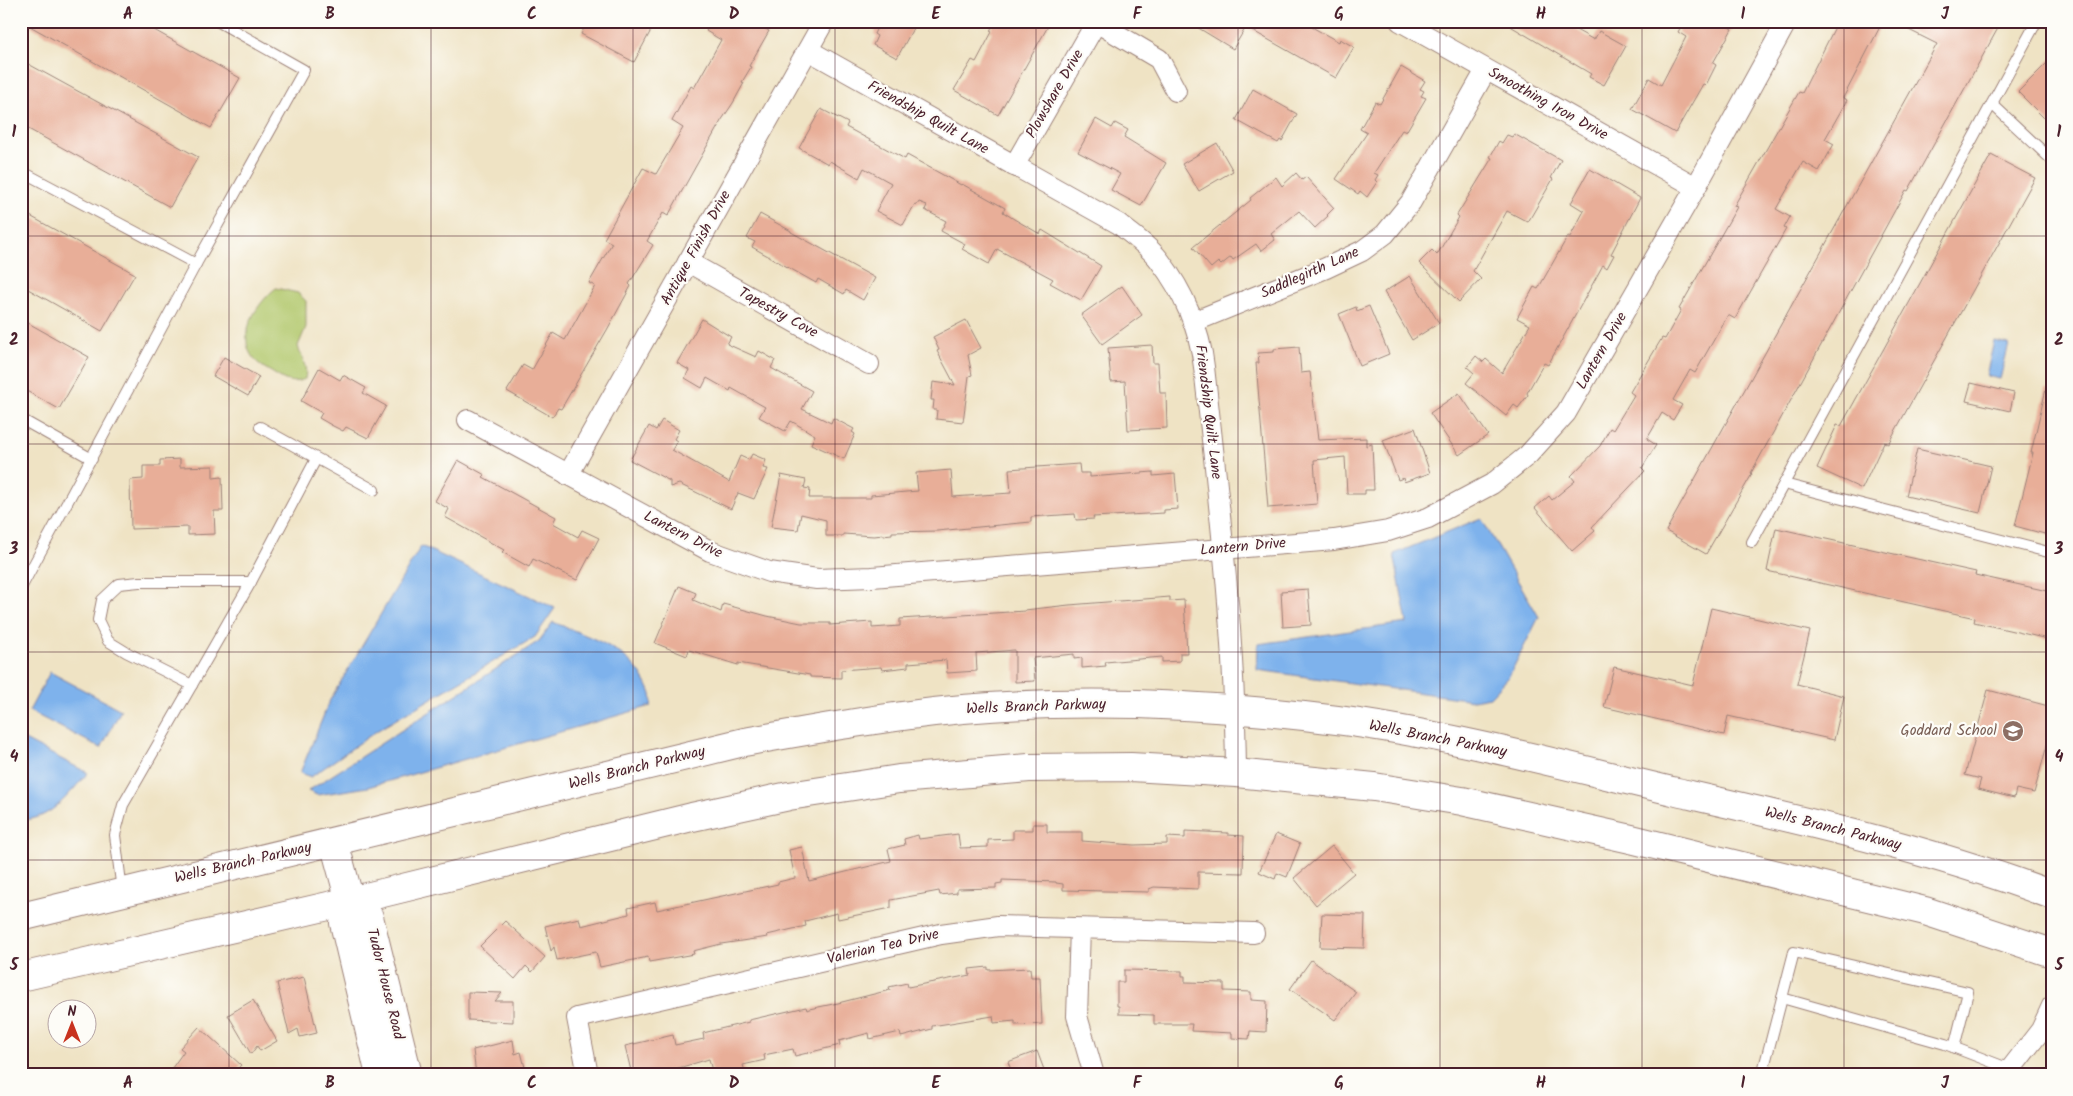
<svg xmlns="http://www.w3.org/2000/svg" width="2073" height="1096" font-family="Kalam,sans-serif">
<rect width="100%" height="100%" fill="#fdfcf7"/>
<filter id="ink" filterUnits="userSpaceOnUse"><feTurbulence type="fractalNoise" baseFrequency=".02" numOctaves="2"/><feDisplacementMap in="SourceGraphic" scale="10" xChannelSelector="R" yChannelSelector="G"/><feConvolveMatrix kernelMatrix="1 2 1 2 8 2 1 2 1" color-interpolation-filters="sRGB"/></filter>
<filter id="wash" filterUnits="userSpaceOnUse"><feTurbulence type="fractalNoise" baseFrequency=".0096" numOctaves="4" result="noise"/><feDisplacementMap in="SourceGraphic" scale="20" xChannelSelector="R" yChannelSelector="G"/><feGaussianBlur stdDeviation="1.12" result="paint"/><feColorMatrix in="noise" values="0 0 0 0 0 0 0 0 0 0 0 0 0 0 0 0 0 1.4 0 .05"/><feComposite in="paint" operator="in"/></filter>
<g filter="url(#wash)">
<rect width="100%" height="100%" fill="#efe3c4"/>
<path fill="#b1c76b" stroke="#7e734b" d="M276,288l22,5 8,8v26l-8,19c3,13 10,19 7,33 -14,6 -21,1 -32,-6 -7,-4 -14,-8 -19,-14 -19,-23 3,-56 22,-71z"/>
<g fill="#7eb2ec" stroke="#64688c">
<path d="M1994,341l15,3 -9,35 -14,-3z"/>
<path d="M1481,518l58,99 -31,61 -18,19 -17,3 -216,-30 1,-26 149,-21 -13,-69z"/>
<path d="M421,546l134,62 -20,29 -157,93 -67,47 -11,-4 30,-73z"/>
<path d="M553,622c33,14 74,25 92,59 5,10 8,14 6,25l-283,81 -51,8 -9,-4 231,-150z"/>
<path d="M50,672l71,38 -20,38 -72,-37z"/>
<path d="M21,738l67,35c-20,21 -36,47 -67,47z"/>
</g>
<g id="blocks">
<g fill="#e8ae98">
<path d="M21,21h117l102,57 -29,50z"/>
<path d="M588,21h68l-22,41 -53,-28z"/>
<path d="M712,21h39l18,10 -20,35 2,1 -9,15 2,1 -11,20 -12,18 -53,95 -5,-3 -16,28 6,4 -24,39 2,2 -24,44 -46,79 -3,-1 -6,9 -45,-26 16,-26 9,5 21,-37 12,7 30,-54 -6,-3 23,-40 -8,-4 39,-71 13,6 27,-46 -11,-7 19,-35 3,2 27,-48 -15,-9z"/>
<path d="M880,21h37l-20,37 -24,-13 4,-9 -3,-2z"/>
<path d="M995,21h56l-53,94 -44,-25 18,-30 4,2 16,-30 -2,-1z"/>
<path d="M1187,21h126l-3,5 29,16 1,-3 14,8 -18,31 -90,-51 -13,22z"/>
<path d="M1502,21h58l34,19 5,-9 27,15 -22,39 -15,-8 2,-3z"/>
<path d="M1684,21h35l13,8 -19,34 3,2 -10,20 -3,-1 -28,49 -43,-24 17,-31 12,7 25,-48 -8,-5z"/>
<path d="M1838,21h45l-40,77 4,2 -22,39 9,5 -15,27 -16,-9 -27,47 14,8 -6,11 2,1 -51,90 -7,-4 -33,58 -5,-3 -17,30 9,5 -9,15 -11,-7 -15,26 9,6 -14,23 3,3 -53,56 3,4 -23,20 -37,-43 14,-12 3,4 23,-19 -4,-5 29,-30 10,-18 3,2 21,-35 -4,-3 32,-54 3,1 16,-29 -2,-1 58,-102 -3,-1 65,-114 3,1z"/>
<path d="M1891,21h111l-94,170 -2,-1 -155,283 1,1 -46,80 -40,-23 271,-487z"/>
<path d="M2052,58v68l-34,-34z"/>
<path d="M21,60l177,97 -28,50 -149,-82z"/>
<path d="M1401,67l24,14 -5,8 4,2 -3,5 5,2 -20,34 -4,-2 -28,43 4,2 -3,5 2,2 -10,15 -7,-6 -2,3 -22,-15 31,-46 -7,-4 15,-27 5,2z"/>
<path d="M1253,89l44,25 -15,27 -2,-1 -2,3 -42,-23z"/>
<path d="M821,109l27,14 -2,4 59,32 2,-4 54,30 1,-1 43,24 -2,4 11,7 26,15 2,-4 59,36 -20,34 -31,-17 3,-4 -56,-30 -8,15 -27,-15 3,-5 -24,-13 5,-10 -21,-11 2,-5 -8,-3 -2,3 -2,-1 -12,21 -27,-14 15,-28 -27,-15 -5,10 -29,-17 -2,3 -29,-16z"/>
<path d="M1096,119l16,9 3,-5 13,7 -4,7 42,26 -25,43 -30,-16 9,-16 -42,-22z"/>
<path d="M1514,134l47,26 -10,18 2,1 -25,43 -21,-11 -34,60 8,8 -22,23 -40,-39 13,-13 5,5 22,-38 -2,-2 35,-57 -2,-1 9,-16 3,2 5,-8 5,2z"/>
<path d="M1217,143l16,28 -34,20 -17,-27z"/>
<path d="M1991,155l44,23 -147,266 -4,-2 -22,47 -45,-21 20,-43 4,1z"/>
<path d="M1590,169l50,29 -29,56 3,1 -7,13 -4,-3 -55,100 -4,-2 -17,30 1,2 -10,13 -4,-3 -8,11 -40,-33 8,-10 -7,-6 9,-11 7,6 3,-3 16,14 28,-48 -13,-7 17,-31 4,2 30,-53 2,1 14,-26 -13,-8z"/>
<path d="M1296,173l6,7 4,-3 28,31 -7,7 1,1 -13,12 -16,-17 -28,23 4,6 -14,11 -5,-7 -23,16 -2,-3 -10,8 -3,-3 -7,6 -18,-21 58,-47 -1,-2 26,-21 6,9z"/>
<path d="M21,211l114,63 -33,57 -81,-46z"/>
<path d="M760,214l31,17v1l84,46 -12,22 -17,-10 -2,4 -26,-15 -2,4 -64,-36 3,-5 -8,-4z"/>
<path d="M1410,276l29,47 -27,17 -28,-48z"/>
<path d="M1122,286l20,29 -40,29 -21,-29z"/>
<path d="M1369,306l20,48 -29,12 -21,-52 17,-7 1,4z"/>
<path d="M21,319l68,38 -30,52 -38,-21z"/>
<path d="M702,319l29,18 -4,7 29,13 3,-6 16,9 -4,8 41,23 -10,18 29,14 2,-5 21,11 -2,3 3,2 -11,25 -33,-15 4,-9 -24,-14 -6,10 -26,-14 6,-10 -34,-19 -1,3 -23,-13 -5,10 -17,-10 4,-8 -12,-7z"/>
<path d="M966,320l15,28 -13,7 4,20 -3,1 -6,46 -27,-3 1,-9h-4l1,-10h-3l2,-18 22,3 -18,-34 2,-1 -6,-13z"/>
<path d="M1152,345l1,18h5l2,30h6l1,35 -39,2 -3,-49 -14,1 -3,-34z"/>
<path d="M1299,347l2,26 9,-1 8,68 48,-2v8l6,-2 2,46h-9v4h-18l-2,-37 -31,3 3,44 -49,4 -12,-145h3l-1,-10 16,-1v-3z"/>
<path d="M224,357l35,20 -11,19 -35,-20z"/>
<path d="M319,368l21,12 3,-5 23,13 -3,5 23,13 -18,32 -22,-11 -3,4 -10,-5 -14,-8 3,-5 -21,-12z"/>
<path d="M1971,383l43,10 -4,18 -44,-10z"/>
<path d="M2046,389h6v147l-37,-10 18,-73h-2z"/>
<path d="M1459,393l29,42 -29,20 -29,-42z"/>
<path d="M662,420l17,10 -5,9 3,2 -5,9 57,32 11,-26 9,4 3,-6 14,6 -3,8 5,1 -14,30 -16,-6 -7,16 -52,-25 -9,3v-6l-40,-21 19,-34 7,4z"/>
<path d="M1415,428l15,45 -26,9 -1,-4 -5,2 -15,-40z"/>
<path d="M1917,449l74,17 -11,47 -74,-17z"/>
<path d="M180,459v8l33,-1v12l9,-1 1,34h-9l1,23 -27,1v-8l-57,2 -1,-49 13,-1v-13h17v-6z"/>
<path d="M458,460l27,15 -2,2 73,40 -3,6 25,14 4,-7 17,8 -22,42 -44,-21 -4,8 -27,-15 2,-2 -59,-33 4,-8 -14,-8z"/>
<path d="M1079,464l1,9h10v4l63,-5v4l22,-2 3,35 -14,1v3l-71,4 1,2 -18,1 -1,-6 -44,3v5l-94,9 -45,1v2l-18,2 -31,-2v2h-17v-16l-25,-6 -3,16 -27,-3 10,-52 25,5 -2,8 6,1 -1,9h62v-3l47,-4 -2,-18 35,-3 2,27 58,-4 -2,-24z"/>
<path d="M1776,528l200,44 -1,3 77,17v48l-78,-18 1,-4 -208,-47z"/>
<path d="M679,586l17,7 -3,7 28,12 2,-8 44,12 34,7h29v2l42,-3v6l28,-2v-7l125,-8v-1l44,-5 101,-8v4l14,-1 3,53h-7v8l-18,1v-5l-57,5 1,4 -24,2v-10l-8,1v-5l-41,4 2,23 -20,1v-32l-39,3 1,18 -30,2 -1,-13 -38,3v4l-26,3 -1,-3 -40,3v8l-31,-1v-2l-72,-12v2l-49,-15 -2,6 -32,-13z"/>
<path d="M1308,589l3,36 -28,2 -2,-36z"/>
<path d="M1711,608l99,23 -13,53 47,12 -10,44 -106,-24 -4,19 -120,-28 10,-40 79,18z"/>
<path d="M1988,690l64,17v20l-18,66 -18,-4 -2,9 -36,-9 3,-10 -16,-4z"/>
<path d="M1033,824h14v8h35v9l52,4 33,-1v-7l18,1v-7l43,2v2l16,1 -1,37 -45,-1v17l-44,-2 -5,2v3l-86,-2v-6l-7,-1v-1l-54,-2v3l-6,1v4l-39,1v4l-17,2 -1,-4 -48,9v8l-53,11 -1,-6 -32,8 1,5 -39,9 1,2 -47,7 -28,7 1,3 -45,8 -1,-5 -48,10 -4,-15 -39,8 -3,-13 -3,4 -6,-25 34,-8 2,8 48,-12 -1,-6 27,-6 2,8 121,-26v-2l17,-4 -6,-28 13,-3 7,34 82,-20 -3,-12 17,-4 -1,-6 14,-4 1,4 39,-5 2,14 28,-1v-7l25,-1v-9h20z"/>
<path d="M1276,834l24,10 -13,33 -10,-4 -2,6 -16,-7z"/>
<path d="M1332,846l22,27 -38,32 -22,-27z"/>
<path d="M1322,914l43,1 -1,33 -44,-1z"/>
<path d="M505,921l40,36 -13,15 -6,-6 -11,13 -35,-33z"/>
<path d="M1311,960l45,32 -21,28 -45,-31z"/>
<path d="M988,967v3l42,-2 1,9h9l2,47 -27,1v-4l-21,2 -1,-7 -61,10v3l-31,8 -1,-5 -30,7 -1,-6 -30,8 1,4 -45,11 -2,-7 -29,6 1,5 -22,5 3,10h-33l-4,-16 -54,16h-23l-7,-29 48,-11 2,10 29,-6 -1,-6 46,-11v-2l57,-13 1,3 2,-1 29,-6 52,-13 -1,-3 18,-4 1,4 62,-12 -1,-6z"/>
<path d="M1124,970l58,1v5h3v6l39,1v8l27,1v8l16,1 -1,31 -16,-1 -1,8 -17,-1v-5l-41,-2 1,-7h-38v-9l-35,-1v-8h-2v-24h7z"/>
<path d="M304,977l13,56 -17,4 -2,-8 -9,5 -12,-51z"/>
<path d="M468,992l34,1 -7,8h18v21l-45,-2z"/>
<path d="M253,1000l24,41 -17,10 -3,-5 -6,8 -23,-39z"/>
<path d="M199,1027l42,38 -9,10h-65l17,-24 -4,-3z"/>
<path d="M513,1040l2,14 6,-2 6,23h-51l-3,-25z"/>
<path d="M1037,1051l9,24h-33l-5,-13z"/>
</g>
</g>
</g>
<g filter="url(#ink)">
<use href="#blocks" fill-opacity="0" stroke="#9c8178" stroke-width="1"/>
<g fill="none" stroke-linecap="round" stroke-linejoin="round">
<g stroke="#9c8178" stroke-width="12">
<g id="lane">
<path d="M1992,104l60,56"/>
<path d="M21,171l175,93"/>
<path d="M21,419l71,40"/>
<path d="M260,427l114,63"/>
<path d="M1784,484l268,69"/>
<path d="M1752,542l285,-521"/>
<path d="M21,588l175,-324 108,-194 -87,-49"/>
<path d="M192,685l-66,-33 -18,-11 -10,-21 4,-20 17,-16 20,-2h112"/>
<path d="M122,891l-7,-56 8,-30 128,-223 65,-123"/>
<path d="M1954,1048l14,-56 -174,-40 -12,46 163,46 65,25"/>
<path d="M1762,1075l20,-77"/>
</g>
</g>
<g stroke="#9c8178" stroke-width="22">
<g id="street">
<path d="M1400,21l296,166"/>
<path d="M1096,22l63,37 17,32"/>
<path d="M808,50l311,174c14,12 30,22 41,37 23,30 40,69 44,106 15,135 31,270 32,406"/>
<path d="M1014,166l83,-145"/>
<path d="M688,262l181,102"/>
<path d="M1193,322l133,-54 36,-17 23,-17 26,-32 75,-132"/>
<path d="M468,420l242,131 59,21 48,7 55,-2 462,-37 54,-9 40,-13 64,-34 36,-29 38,-42 130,-226 91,-166"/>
<path d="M568,475l256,-454"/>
<path d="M1080,929l-3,87 17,59"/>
<path d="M588,1075l-11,-57 364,-84 57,-8 256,7"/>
<path d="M2006,1075l35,-45 11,-24"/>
</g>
</g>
<g stroke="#9c8178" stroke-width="30">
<g id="secondary">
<path d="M334,842l16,59 -6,22 36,152"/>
<path d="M350,901l19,16 39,158"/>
<path d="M21,917l723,-175c73,-13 145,-26 219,-33 124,-11 250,-5 374,11 115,15 228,46 340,72 127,29 253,57 375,103"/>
<path d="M21,977l329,-76 342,-84 97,-21 110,-17 130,-11 102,-1 105,6 138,14 88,14 169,38 294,72 127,42"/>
</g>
</g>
<use href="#lane" stroke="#fff" stroke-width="10"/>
<use href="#street" stroke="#fff" stroke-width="20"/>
<use href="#secondary" stroke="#fff" stroke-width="28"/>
</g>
</g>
<path fill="none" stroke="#4a1f2b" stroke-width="1" stroke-opacity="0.55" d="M229,21v1054M431,21v1054M633,21v1054M835,21v1054M1036,21v1054M1238,21v1054M1440,21v1054M1642,21v1054M1844,21v1054M21,236h2031M21,444h2031M21,652h2031M21,860h2031"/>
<defs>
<g id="school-disc" transform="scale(1.125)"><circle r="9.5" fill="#8d6e63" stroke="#fdfcf7"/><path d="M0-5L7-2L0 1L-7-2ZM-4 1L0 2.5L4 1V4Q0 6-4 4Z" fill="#fff"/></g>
</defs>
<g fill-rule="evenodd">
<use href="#school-disc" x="2013" y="731"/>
</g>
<g text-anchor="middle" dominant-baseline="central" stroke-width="4.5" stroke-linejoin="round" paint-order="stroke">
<g font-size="15" fill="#4a1f2b" stroke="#fdfcf7">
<text transform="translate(1055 94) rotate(-60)">Plowshare Drive</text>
<text transform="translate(1548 104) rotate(29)">Smoothing Iron Drive</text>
<text transform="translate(928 118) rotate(29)">Friendship Quilt Lane</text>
<text transform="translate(696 248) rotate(-61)">Antique Finish Drive</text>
<text transform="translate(1310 273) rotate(-24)">Saddlegirth Lane</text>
<text transform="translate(778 313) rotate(29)">Tapestry Cove</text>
<text transform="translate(1602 351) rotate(-60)">Lantern Drive</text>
<text transform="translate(1208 412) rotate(83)">Friendship Quilt Lane</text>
<text transform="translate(683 535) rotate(27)">Lantern Drive</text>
<text transform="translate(1243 547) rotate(-5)">Lantern Drive</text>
<text transform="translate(1036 707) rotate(-2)">Wells Branch Parkway</text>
<text transform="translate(1438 739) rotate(11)">Wells Branch Parkway</text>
<text transform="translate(637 768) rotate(-14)">Wells Branch Parkway</text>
<text transform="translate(1833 829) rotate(14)">Wells Branch Parkway</text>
<text transform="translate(243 863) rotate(-13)">Wells Branch Parkway</text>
<text transform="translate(883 947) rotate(-13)">Valerian Tea Drive</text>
<text transform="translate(385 984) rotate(76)">Tudor House Road</text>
</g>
<g font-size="15" fill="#785e54" stroke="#fdfcf7" text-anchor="end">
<text x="1997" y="731">Goddard School</text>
</g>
</g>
<rect width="2073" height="1096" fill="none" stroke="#fdfcf7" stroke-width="55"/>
<g transform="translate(72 1024)"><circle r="24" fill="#fdfcf7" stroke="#b5a4a5"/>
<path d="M0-4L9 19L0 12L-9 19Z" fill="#c8321e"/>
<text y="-8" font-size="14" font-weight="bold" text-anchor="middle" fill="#4a1f2b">N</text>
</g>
<rect x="28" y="28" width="2018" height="1040" fill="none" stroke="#4a1f2b" stroke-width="2"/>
<g font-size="16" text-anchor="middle" font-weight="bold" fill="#4a1f2b">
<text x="128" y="19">A</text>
<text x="330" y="19">B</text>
<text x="532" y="19">C</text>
<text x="734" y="19">D</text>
<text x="936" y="19">E</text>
<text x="1137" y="19">F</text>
<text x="1339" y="19">G</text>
<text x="1541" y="19">H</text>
<text x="1743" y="19">I</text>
<text x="1945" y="19">J</text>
<text x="14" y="137">1</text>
<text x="2059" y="137">1</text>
<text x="14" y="345">2</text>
<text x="2059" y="345">2</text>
<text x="14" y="554">3</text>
<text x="2059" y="554">3</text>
<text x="14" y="762">4</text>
<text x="2059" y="762">4</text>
<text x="14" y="970">5</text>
<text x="2059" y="970">5</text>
<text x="128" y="1088">A</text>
<text x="330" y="1088">B</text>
<text x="532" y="1088">C</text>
<text x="734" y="1088">D</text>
<text x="936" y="1088">E</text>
<text x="1137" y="1088">F</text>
<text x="1339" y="1088">G</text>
<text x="1541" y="1088">H</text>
<text x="1743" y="1088">I</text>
<text x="1945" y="1088">J</text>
</g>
</svg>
